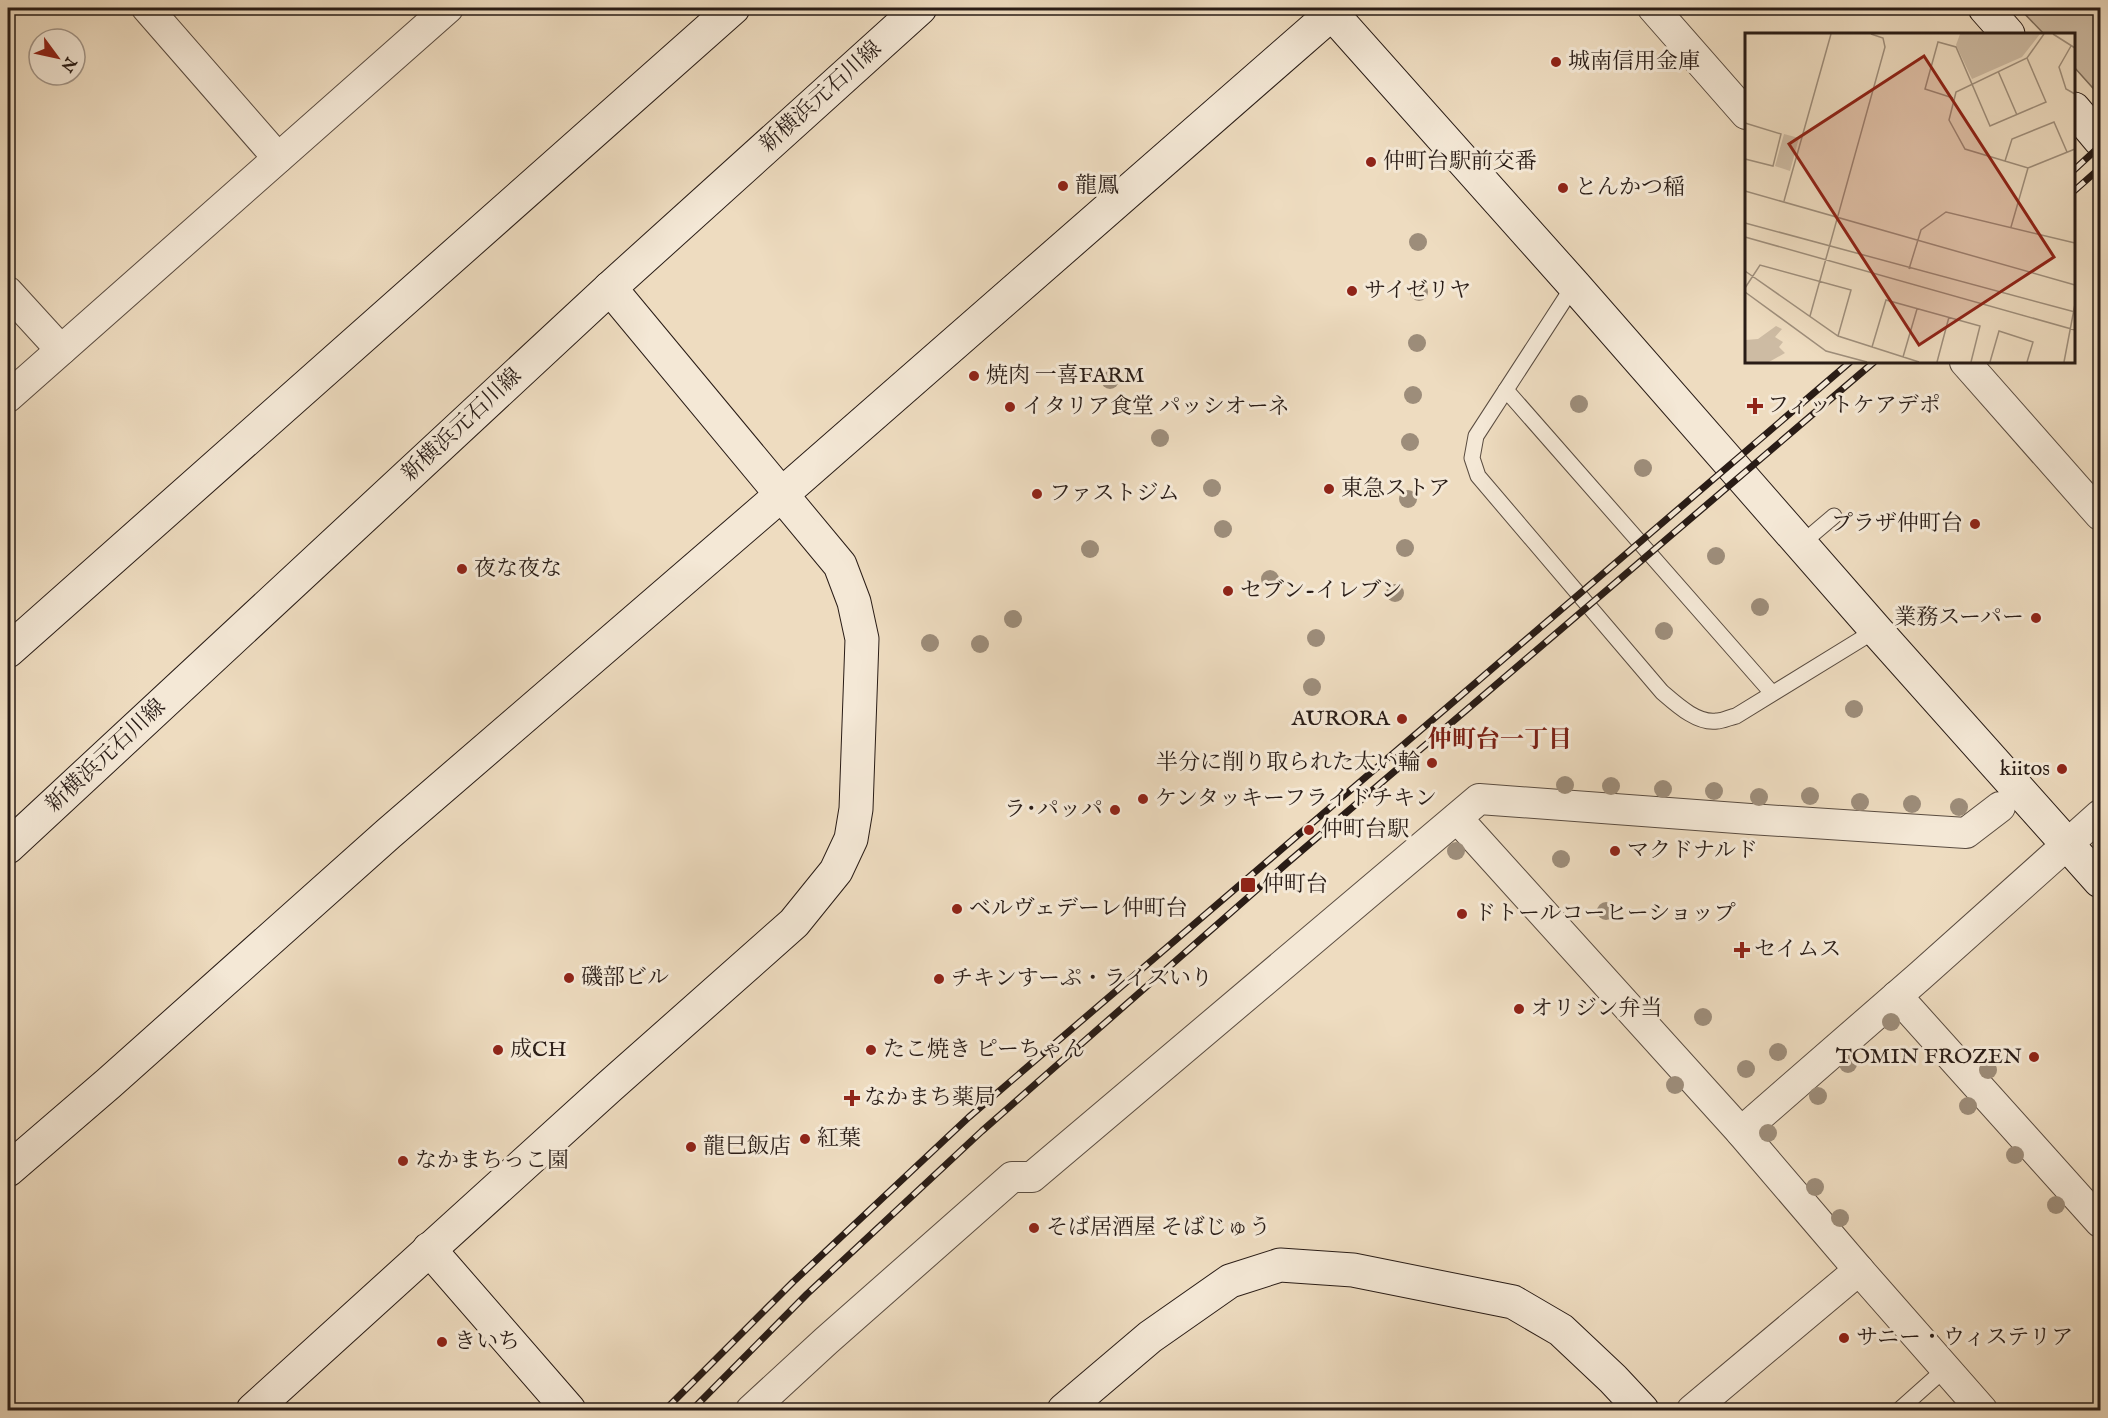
<svg xmlns="http://www.w3.org/2000/svg" width="2108" height="1418" font-family="'IM FELL English','Noto Serif JP',serif">
<rect width="100%" height="100%" fill="#eedcc0"/>
<filter id="stains"><feTurbulence type="fractalNoise" baseFrequency=".00333" numOctaves="4"/><feColorMatrix values="0 0 0 0 .2 0 0 0 0 .09 0 0 0 0 .02 0 0 0 .5 -.17"/></filter>
<radialGradient id="worn" r=".72"><stop offset=".6" stop-color="#630" stop-opacity="0"/><stop offset="1" stop-color="#630" stop-opacity=".3"/></radialGradient>
<path fill="#cdbba3" stroke="#7b6c5c" stroke-width="1.5" d="M2019,8h81v88l-26,-29v-33h-30z"/>
<g fill="none" stroke-linecap="round" stroke-linejoin="round">
<g stroke="#5a4c40" stroke-width="17">
<g id="lane">
<path d="M1574,285l-98,151 -4,22 6,18 184,216c14,12 35,32 55,29 6,0 13,-4 19,-5l140,-86"/>
<path d="M1506,390l266,303"/>
<path d="M1801,544l33,-28"/>
<path d="M1899,1410l46,-41"/>
</g>
</g>
<g stroke="#5a4c40" stroke-width="32">
<g id="street">
<path d="M147,8l131,150"/>
<path d="M1653,8l93,106"/>
<path d="M8,292l53,58"/>
<path d="M1965,362l135,153"/>
<path d="M8,397l440,-389"/>
<path d="M1457,818l284,314 118,138"/>
<path d="M1897,996l203,226"/>
<path d="M1741,1132l179,-156 180,-161"/>
<path d="M751,1410l75,-69 186,-164h20l447,-378 271,20 216,14 34,-26"/>
<path d="M1692,1410l167,-140 123,140"/>
</g>
</g>
<g stroke="#291c16" stroke-width="35">
<g id="secondary">
<path d="M1327,8l247,277 302,345 224,251"/>
<path d="M1985,8l23,26"/>
<path d="M2074,109l26,31"/>
<path d="M8,651l725,-643"/>
<path d="M8,847l602,-559 310,-280"/>
<path d="M8,1170l101,-87 279,-249 393,-339 557,-487"/>
<path d="M429,1249l140,161"/>
<path d="M253,1410l356,-323 185,-164 42,-52 15,-32 5,-30 5,-141 1,-29 -8,-37 -14,-37 -230,-277"/>
<path d="M1064,1410l86,-73 80,-56 50,-16 73,5 160,32 48,28 52,49 29,31"/>
</g>
</g>
<use href="#lane" stroke="#f4e8d6" stroke-width="15"/>
<use href="#street" stroke="#f4e8d6" stroke-width="30"/>
<use href="#secondary" stroke="#f4e8d6" stroke-width="33"/>
<g stroke="#291c16" stroke-width="7">
<g id="rail">
<path d="M2074,170l26,-24"/>
<path d="M2074,191l26,-23"/>
<path d="M665,1410l128,-128 176,-165 881,-755"/>
<path d="M692,1410l115,-116 175,-163 304,-267 588,-502"/>
</g>
</g>
<use href="#rail" stroke="#f4e8d6" stroke-width="4.5" stroke-dasharray="14" stroke-linecap="butt"/>
</g>
<g fill="#9d8d7a">
<circle cx="1418" cy="242" r="9"/>
<circle cx="1419" cy="292" r="9"/>
<circle cx="1417" cy="343" r="9"/>
<circle cx="1110" cy="380" r="9"/>
<circle cx="1413" cy="395" r="9"/>
<circle cx="1579" cy="404" r="9"/>
<circle cx="1160" cy="438" r="9"/>
<circle cx="1410" cy="442" r="9"/>
<circle cx="1643" cy="468" r="9"/>
<circle cx="1212" cy="488" r="9"/>
<circle cx="1408" cy="499" r="9"/>
<circle cx="1223" cy="529" r="9"/>
<circle cx="1405" cy="548" r="9"/>
<circle cx="1090" cy="549" r="9"/>
<circle cx="1716" cy="556" r="9"/>
<circle cx="1270" cy="579" r="9"/>
<circle cx="1395" cy="593" r="9"/>
<circle cx="1760" cy="607" r="9"/>
<circle cx="1013" cy="619" r="9"/>
<circle cx="1664" cy="631" r="9"/>
<circle cx="1316" cy="638" r="9"/>
<circle cx="930" cy="643" r="9"/>
<circle cx="980" cy="644" r="9"/>
<circle cx="1312" cy="687" r="9"/>
<circle cx="1854" cy="709" r="9"/>
<circle cx="1565" cy="785" r="9"/>
<circle cx="1611" cy="786" r="9"/>
<circle cx="1663" cy="789" r="9"/>
<circle cx="1714" cy="791" r="9"/>
<circle cx="1810" cy="796" r="9"/>
<circle cx="1759" cy="797" r="9"/>
<circle cx="1860" cy="802" r="9"/>
<circle cx="1912" cy="804" r="9"/>
<circle cx="1959" cy="807" r="9"/>
<circle cx="1456" cy="851" r="9"/>
<circle cx="1561" cy="859" r="9"/>
<circle cx="1606" cy="911" r="9"/>
<circle cx="1703" cy="1017" r="9"/>
<circle cx="1891" cy="1022" r="9"/>
<circle cx="1778" cy="1052" r="9"/>
<circle cx="1848" cy="1064" r="9"/>
<circle cx="1746" cy="1069" r="9"/>
<circle cx="1988" cy="1070" r="9"/>
<circle cx="1675" cy="1085" r="9"/>
<circle cx="1818" cy="1096" r="9"/>
<circle cx="1968" cy="1106" r="9"/>
<circle cx="1768" cy="1133" r="9"/>
<circle cx="2015" cy="1155" r="9"/>
<circle cx="1815" cy="1187" r="9"/>
<circle cx="2056" cy="1205" r="9"/>
<circle cx="1840" cy="1218" r="9"/>
</g>
<g fill="#8f2418" stroke="#f4e8d6" stroke-width="2">
<circle cx="1556" cy="62" r="6"/>
<circle cx="1371" cy="162" r="6"/>
<circle cx="1063" cy="186" r="6"/>
<circle cx="1563" cy="188" r="6"/>
<circle cx="1352" cy="291" r="6"/>
<circle cx="974" cy="376" r="6"/>
<path d="M1752 397h6v6h6v6h-6v6h-6v-6h-6v-6h6z"/>
<circle cx="1010" cy="407" r="6"/>
<circle cx="1329" cy="489" r="6"/>
<circle cx="1037" cy="494" r="6"/>
<circle cx="1975" cy="524" r="6"/>
<circle cx="462" cy="569" r="6"/>
<circle cx="1228" cy="591" r="6"/>
<circle cx="2036" cy="618" r="6"/>
<circle cx="1402" cy="719" r="6"/>
<circle cx="1432" cy="763" r="6"/>
<circle cx="2062" cy="769" r="6"/>
<circle cx="1143" cy="799" r="6"/>
<circle cx="1115" cy="810" r="6"/>
<circle cx="1309" cy="830" r="6"/>
<circle cx="1615" cy="851" r="6"/>
<rect x="1240" y="877" width="16" height="16" rx="3"/>
<circle cx="957" cy="909" r="6"/>
<circle cx="1462" cy="914" r="6"/>
<path d="M1739 941h6v6h6v6h-6v6h-6v-6h-6v-6h6z"/>
<circle cx="569" cy="978" r="6"/>
<circle cx="939" cy="979" r="6"/>
<circle cx="1519" cy="1009" r="6"/>
<circle cx="498" cy="1050" r="6"/>
<circle cx="871" cy="1050" r="6"/>
<circle cx="2034" cy="1057" r="6"/>
<path d="M849 1089h6v6h6v6h-6v6h-6v-6h-6v-6h6z"/>
<circle cx="805" cy="1139" r="6"/>
<circle cx="691" cy="1147" r="6"/>
<circle cx="403" cy="1161" r="6"/>
<circle cx="1034" cy="1228" r="6"/>
<circle cx="1844" cy="1338" r="6"/>
<circle cx="442" cy="1342" r="6"/>
</g>
<g text-anchor="middle" dominant-baseline="central" stroke-width="6" stroke-linejoin="round" paint-order="stroke">
<g font-size="22" fill="#291c16" stroke="#f4e8d6" text-anchor="start">
<text x="1568" y="62">城南信用金庫</text>
<text x="1383" y="162">仲町台駅前交番</text>
<text x="1075" y="186">龍鳳</text>
<text x="1575" y="188">とんかつ稲</text>
<text x="1364" y="291">サイゼリヤ</text>
<text x="986" y="376">焼肉 一喜FARM</text>
<text x="1767" y="406">フィットケアデポ</text>
<text x="1022" y="407">イタリア食堂 パッシオーネ</text>
<text x="1341" y="489">東急ストア</text>
<text x="1049" y="494">ファストジム</text>
<text x="1963" y="524" text-anchor="end">プラザ仲町台</text>
<text x="474" y="569">夜な夜な</text>
<text x="1240" y="591">セブン-イレブン</text>
<text x="2024" y="618" text-anchor="end">業務スーパー</text>
<text x="1390" y="719" text-anchor="end">AURORA</text>
<text x="1420" y="763" text-anchor="end">半分に削り取られた太い輪</text>
<text x="2050" y="769" text-anchor="end">kiitos</text>
<text x="1155" y="799">ケンタッキーフライドチキン</text>
<text x="1103" y="810" text-anchor="end">ラ･パッパ</text>
<text x="1321" y="830">仲町台駅</text>
<text x="1627" y="851">マクドナルド</text>
<text x="1262" y="885">仲町台</text>
<text x="969" y="909">ベルヴェデーレ仲町台</text>
<text x="1474" y="914">ドトールコーヒーショップ</text>
<text x="1754" y="950">セイムス</text>
<text x="581" y="978">磯部ビル</text>
<text x="951" y="979">チキンすーぷ・ライスいり</text>
<text x="1531" y="1009">オリジン弁当</text>
<text x="510" y="1050">成CH</text>
<text x="883" y="1050">たこ焼き ピーちゃん</text>
<text x="2022" y="1057" text-anchor="end">TOMIN FROZEN</text>
<text x="864" y="1098">なかまち薬局</text>
<text x="817" y="1139">紅葉</text>
<text x="703" y="1147">龍巳飯店</text>
<text x="415" y="1161">なかまちっこ園</text>
<text x="1046" y="1228">そば居酒屋 そばじゅう</text>
<text x="1856" y="1338">サニー・ウィステリア</text>
<text x="454" y="1342">きいち</text>
</g>
<g font-size="22" fill="#291c16" stroke="#f4e8d6">
<text transform="translate(821 97) rotate(-42)">新横浜元石川線</text>
<text transform="translate(462 425) rotate(-43)">新横浜元石川線</text>
<text transform="translate(106 756) rotate(-43)">新横浜元石川線</text>
</g>
<g font-size="24" font-weight="bold" fill="#7a1f14" stroke="#f4e8d6">
<text x="1500" y="740">仲町台一丁目</text>
</g>
</g>
<g transform="translate(1745 33)">
<rect width="330" height="330" fill="#eedcc0"/>
<path d="M215,1h80l-18,23 -50,22 -16,-34zM39,101l15,4 -9,33 -15,-5zM31,293l6,3 -7,8 8,5 -4,5 6,6 -16,9h-24v-22l13,-1z" fill="#cdbba3"/>
<path fill="none" stroke="#9f8f7c" stroke-width="1.5" d="M299,1l-17,24 -71,34 -7,28 16,29 63,19 47,-19M308,1l22,14M326,13l-12,21 7,22 9,5M253,38l19,44M208,65l-28,-9 13,-47 18,5 34,79 56,-24 -19,-44M0,90l36,11 -8,32 -28,-7M260,128l7,-22 42,-17 13,30M0,158l330,94M39,168l47,-167M0,190l330,89M266,194l17,-59M0,204l330,93M164,236l12,-39 25,-18 129,31M0,238l93,65 81,26M0,255l15,-23 91,25 -13,46M0,259l81,59 41,11M65,283l75,-269 -2,-9 -12,-4M127,314l14,-47 94,26 -9,36M158,324l14,-48M192,329l12,-45M245,329l9,-31 34,11 -6,20M319,329l11,-58"/>
<path fill="#8f2418" fill-opacity="0.15" stroke="#8f2418" stroke-width="3" d="M179,23l130,201 -135,88 -130,-201z"/>
<rect width="330" height="330" fill="none" stroke="#291c16" stroke-width="3"/>
</g>
<rect width="2108" height="1418" fill="none" stroke="#eedcc0" stroke-width="30"/>
<rect x="9" y="9" width="2090" height="1400" fill="none" stroke="#291c16" stroke-width="3"/>
<rect x="15" y="15" width="2078" height="1388" fill="none" stroke="#291c16" stroke-width="1.5"/>
<g transform="translate(57 57) rotate(123)"><circle r="28" fill="#f4e8d6" stroke="#a39689" stroke-width="1.5"/>
<path d="M0-4.5L10 22L0 15L-10 22Z" fill="#8f2418"/>
<text y="-9" font-size="16" font-weight="bold" text-anchor="middle" fill="#291c16">N</text>
</g>
<rect width="100%" height="100%" filter="url(#stains)"/>
<rect width="100%" height="100%" fill="url(#worn)"/>
</svg>
